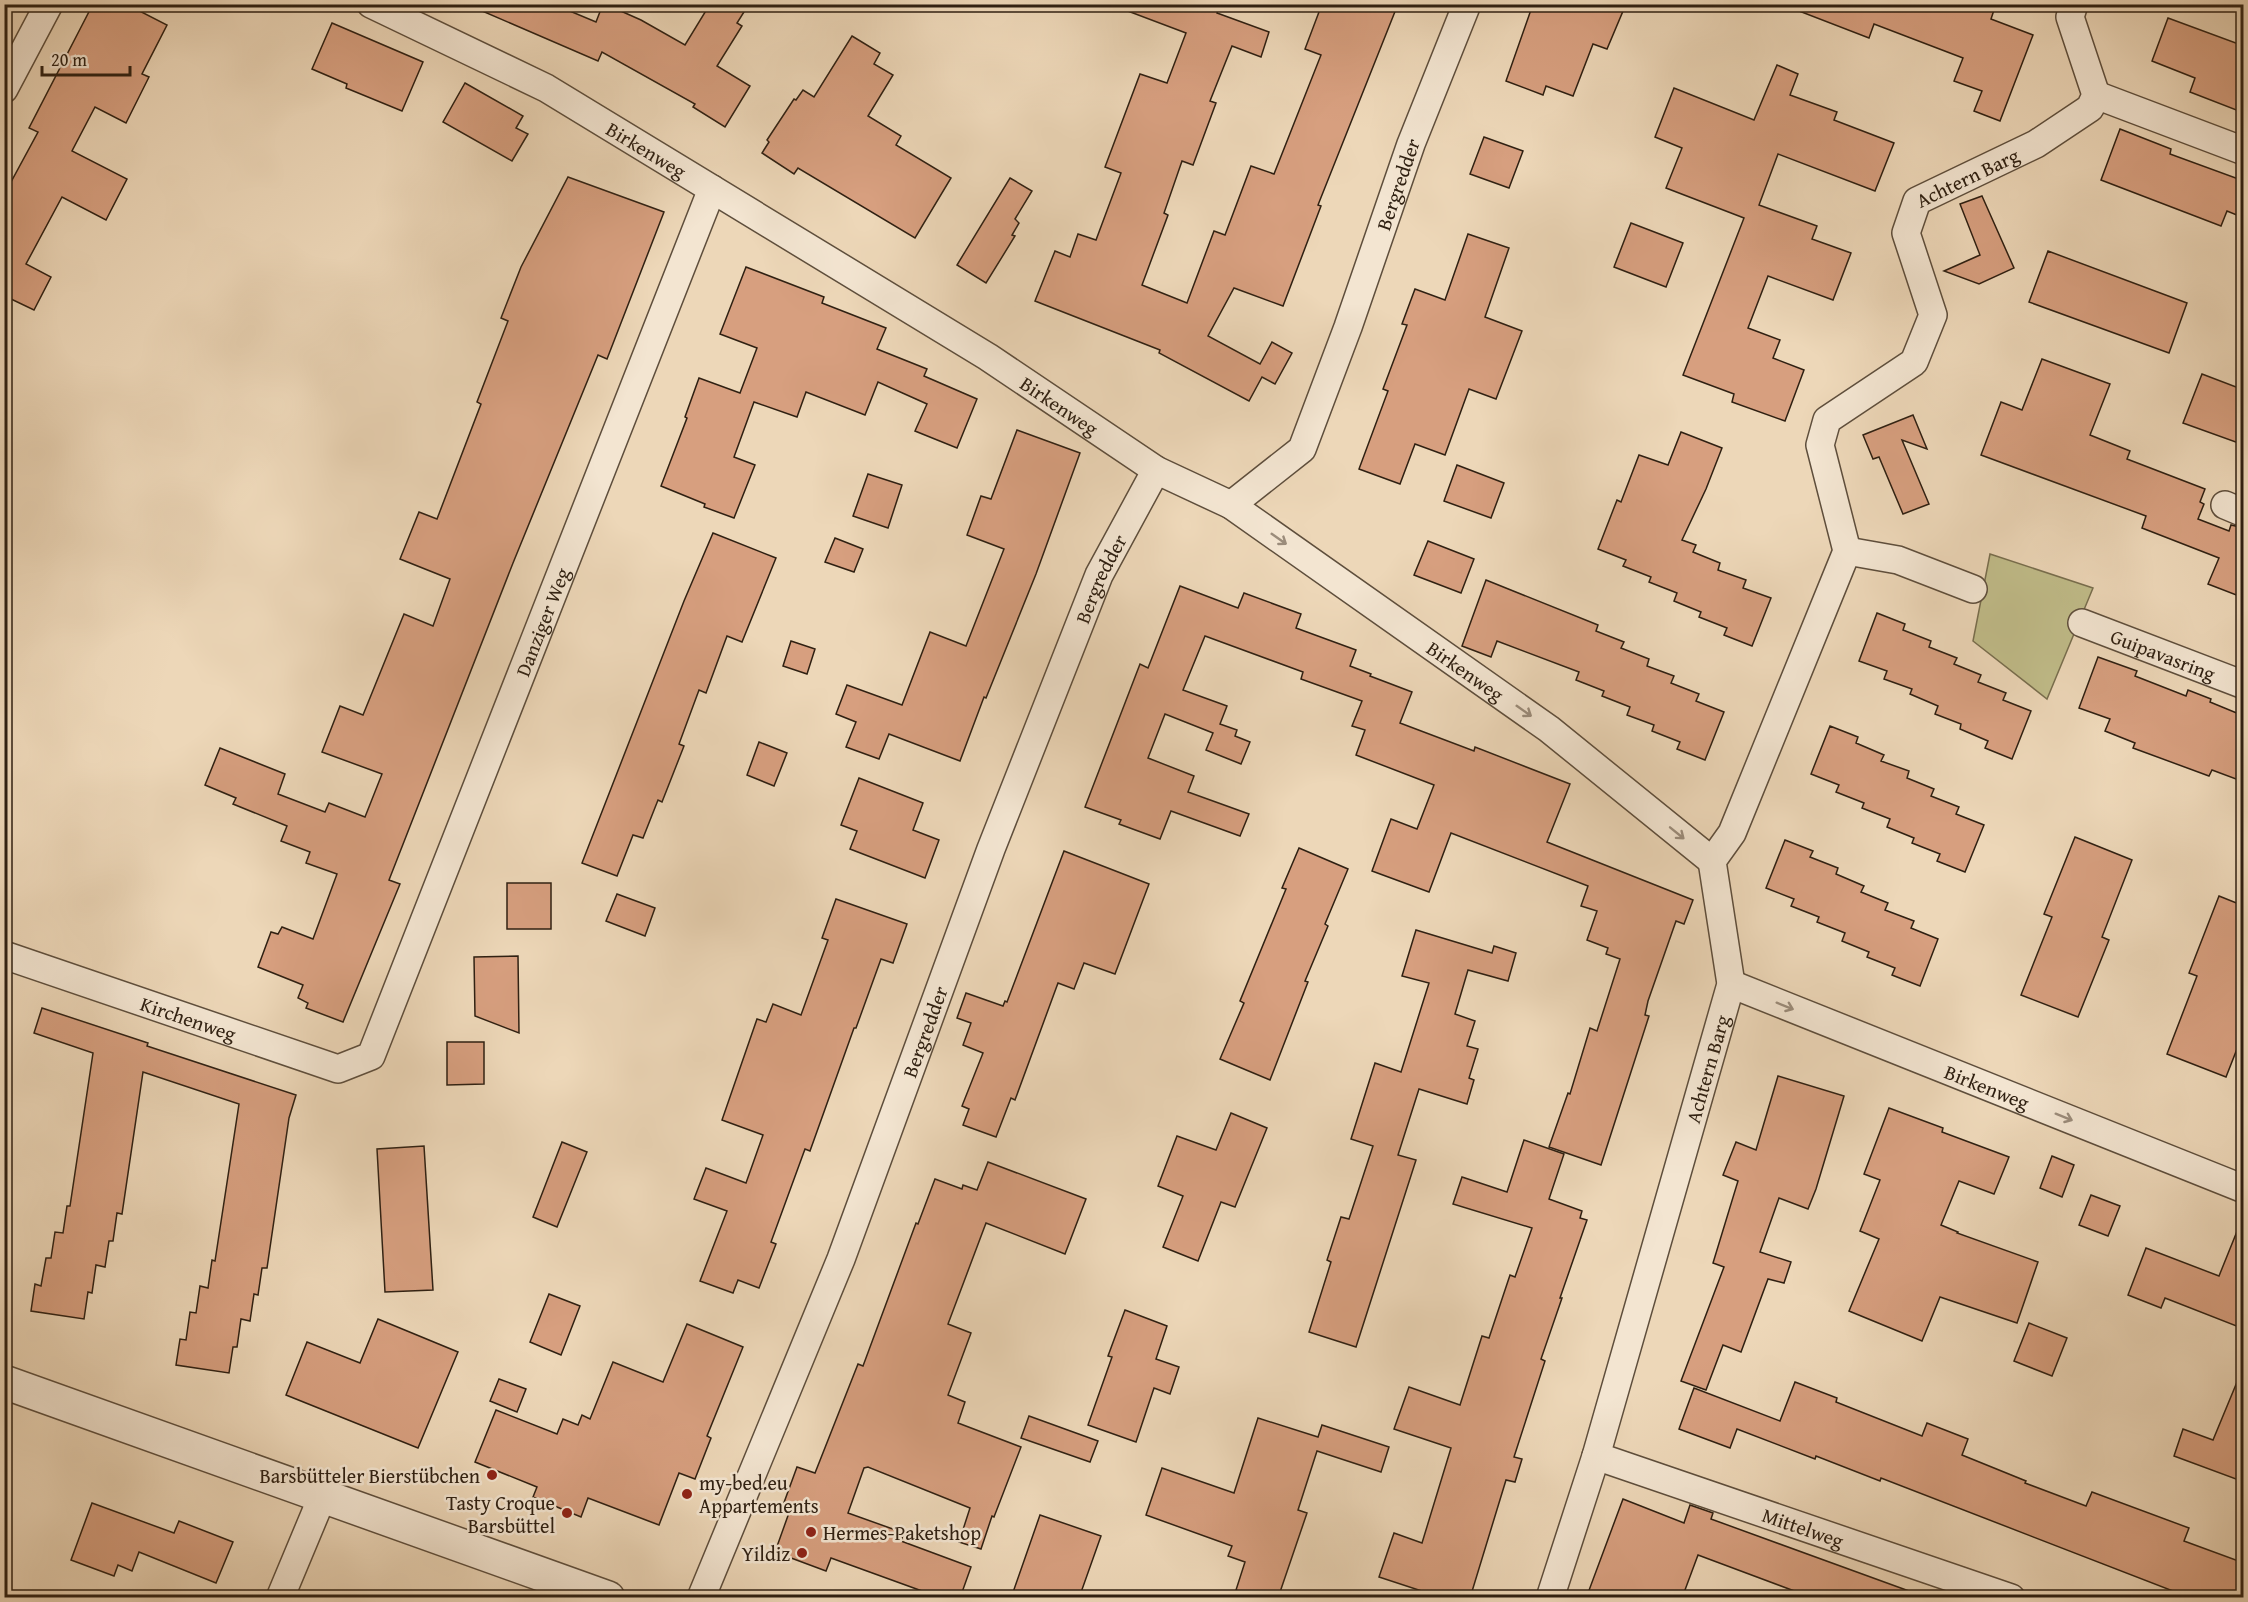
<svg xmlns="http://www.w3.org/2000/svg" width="2248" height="1602" font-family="'Gentium Book Plus',serif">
<rect width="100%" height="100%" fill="#edd7b8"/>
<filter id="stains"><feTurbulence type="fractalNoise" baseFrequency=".00333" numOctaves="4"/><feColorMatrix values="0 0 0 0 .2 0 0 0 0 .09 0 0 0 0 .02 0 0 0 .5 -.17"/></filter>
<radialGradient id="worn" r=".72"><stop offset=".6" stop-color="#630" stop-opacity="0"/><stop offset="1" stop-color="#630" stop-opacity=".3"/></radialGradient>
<path fill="#c0bc89" stroke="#786e4e" stroke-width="1.5" d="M1990,554l103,34 -46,111 -74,-58z"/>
<g fill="#d79f7f" stroke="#2f2012" stroke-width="1.5">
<path d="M93,4h33l41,21 -25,49 7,3 -23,46 -31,-16 -23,44 55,28 -21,41 -44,-23 -36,67 25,13 -17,33 -25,-12 -5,8v-111l34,-63 -9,-4z"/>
<path d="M466,4h87l43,18 7,-18h2l36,16 44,25 25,-41h39l-12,19 5,3 -25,40 33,20 -25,41 -32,-20 2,-3 -93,-52 -4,9z"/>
<path d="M1117,4h103l-3,9 52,19 -8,25 -29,-11 -22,55 6,2 -23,62 -11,-4 -18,52 4,2 -26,70 45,18 27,-72 11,4 26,-69 23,8 47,-119 -16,-6 17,-45h76l-80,201 3,1 -38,100 -49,-18 -26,48 52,28 12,-22 20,11 -17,31 -13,-7 -13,24 -90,-48 1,-3 -125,-49 20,-50 15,6 8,-23 18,6 25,-67 -16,-6 35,-93 27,9 19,-50 -69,-26z"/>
<path d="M1533,4h75l15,7 -16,38 -14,-5 -20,52 -27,-10 -3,9 -37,-14z"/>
<path d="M1786,4h210l-5,15 42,16 -33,86 -26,-10 8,-20 -28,-10 9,-23 -89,-34 -5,14 -83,-32z"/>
<path d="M2168,18l76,28v67l-54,-21 5,-14 -43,-17z"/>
<path d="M332,23l91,39 -21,49 -56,-23 1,-4 -35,-15z"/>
<path d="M852,36l28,17 -6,11 19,11 -25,41 33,20 -5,9 55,33 -36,60 -117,-70 -4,6 -32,-21 7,-11 -2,-2 27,-41 2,1 7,-10 11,7z"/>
<path d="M1777,65l21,9 -8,21 47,17 -3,8 60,23 -19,48 -97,-37 -19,51 58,21 -5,13 39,14 -18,47 -65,-24 -20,52 32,12 -7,18 31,12 -19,51 -53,-19 2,-8 -51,-19 61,-157 -78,-30 16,-40 -27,-11 19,-49 80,32z"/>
<path d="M465,83l58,33 -7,12 12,6 -16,27 -69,-39z"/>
<path d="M2120,129l51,20 -1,5 74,27v37l-17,-7 -6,15 -120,-46z"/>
<path d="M1484,137l39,14 -14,37 -39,-14z"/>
<path d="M568,177l96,35 -57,147 -9,-4 -85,208 -124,317 11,4 -57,138 -37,-14 2,-5 -10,-5 5,-13 -45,-18 13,-35 7,2 4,-7 31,12 24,-65 -31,-11 4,-11 -29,-11 6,-15 -54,-22 3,-6 -31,-13 15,-37 65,26 -7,20 47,18 4,-9 36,14 17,-43 -60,-22 18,-46 23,9 41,-101 29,12 17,-47 -50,-20 19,-47 18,7 44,-115 -4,-2 31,-81 -7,-3 20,-51z"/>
<path d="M1010,178l22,13 -17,28 4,4 -7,12 3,1 -29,47 -29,-18z"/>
<path d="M1982,196l32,72 -35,16 -35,-13 36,-16 -20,-51z"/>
<path d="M1631,223l52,20 -17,44 -52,-20z"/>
<path d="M1468,234l41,14 -24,69 37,14 -26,68 -27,-10 -24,66 -30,-11 -15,40 -41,-15 29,-78 -5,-2 24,-64 -5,-1 13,-35 30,11z"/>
<path d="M2048,251l139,52 -18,50 -140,-51z"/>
<path d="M746,267l78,30 -2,6 64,25 -9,21 50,20 -3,7 53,23 -20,49 -42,-17 12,-27 -49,-22 -13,33 -59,-23 -9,25 -43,-15 -20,55 21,8 -21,53 -30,-11 1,-3 -44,-18 26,-68 -2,-1 14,-39 41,15 17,-45 -37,-14z"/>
<path d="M2042,359l68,25 -20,51 40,16 -3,8 78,30 -5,13 4,2 -6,15 31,12 2,-6 13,3v70l-36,-14 11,-26 -77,-30 4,-12 -165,-61 20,-53 21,8z"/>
<path d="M2202,374l42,16v55l-61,-22z"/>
<path d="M1913,415l14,34 -25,-9 27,64 -26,10 -24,-57 -6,2 -10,-24z"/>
<path d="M1017,430l63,23 -44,121 -50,124 -2,-1 -24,64 -71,-27 -10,25 -33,-12 10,-25 -20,-8 11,-29 55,20 28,-73 36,14 38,-97 -37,-14 14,-39 10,3z"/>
<path d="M1681,432l41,16 -16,41 -24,51 14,5 -3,7 27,11 -2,7 28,10 -3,8 28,10 -19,48 -28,-11 3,-7 -28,-11 2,-5 -27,-11 3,-8 -28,-11 2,-5 -28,-11 3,-6 -28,-11 19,-49 4,2 18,-47 29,10z"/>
<path d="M1457,465l47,18 -13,35 -47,-17z"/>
<path d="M868,474l34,11 -14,43 -35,-12z"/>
<path d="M713,533l63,25 -34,84 -15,-6 -21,57 -7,-3 -20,54 5,2 -22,56 -4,-2 -15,38 -10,-3 -16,41 -35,-13 102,-262z"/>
<path d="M835,538l28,11 -9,23 -29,-10z"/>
<path d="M1428,541l46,18 -13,34 -47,-18z"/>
<path d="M1486,580l112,45 -2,6 28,11 -3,6 28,11 -2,7 27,10 -3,7 28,11 -3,7 28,11 -19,48 -28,-11 3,-7 -28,-11 2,-6 -27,-10 3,-8 -28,-11 2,-5 -28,-11 3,-8 -82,-31 -6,16 -29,-11z"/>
<path d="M1180,586l58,22 6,-15 57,21 -5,14 60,22 -6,16 21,8 -1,2 42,16 -12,31 74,28 1,-4 95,37 -23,58 146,58 -9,24 -8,-3 -28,80 -3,14 4,1 -48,149 -52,-18 19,-54 2,1 20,-66 7,3 23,-72 -14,-5 2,-6 -21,-8 10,-29 -16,-5 7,-20 -137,-53 -22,59 -57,-21 19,-52 26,10 17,-44 -78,-30 9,-25 -13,-4 10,-25 -61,-22 2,-7 -98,-36 -22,54 44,16 -7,18 17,6 -2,6 15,6 -9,22 -35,-14 7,-17 -48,-19 -17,44 46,18 -6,16 61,22 -9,22 -69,-25 -11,28 -41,-15 2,-4 -36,-13 55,-143 8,4z"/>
<path d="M1877,613l28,11 -2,6 28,11 -2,6 28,11 -3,6 27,11 -3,7 28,11 -3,7 28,11 -19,48 -27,-11 3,-7 -28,-12 1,-5 -26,-10 3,-8 -28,-12 2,-5 -28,-10 3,-8 -28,-10z"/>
<path d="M791,641l24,8 -8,25 -24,-8z"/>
<path d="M2098,657l39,14 -2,5 51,20 2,-6 23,9 -1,3 34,14v66l-32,-12 -3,6 -76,-28 2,-5 -30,-12 5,-12 -31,-11z"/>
<path d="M1830,726l28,11 -2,6 28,12 -3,6 28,10 -2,7 27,11 -3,7 28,11 -3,7 28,11 -19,47 -28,-11 3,-7 -28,-11 2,-5 -27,-11 3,-8 -28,-11 2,-5 -28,-11 3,-7 -28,-11z"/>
<path d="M759,742l28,11 -13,33 -27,-11z"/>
<path d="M859,778l64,25 -10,27 26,10 -14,38 -75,-29 7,-18 -16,-6z"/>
<path d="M2075,837l57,23 -30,77 7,3 -31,77 -57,-22 31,-78 -8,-3z"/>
<path d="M1785,840l28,11 -3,6 28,11 -2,6 28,12 -3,6 27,11 -3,7 29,11 -3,7 27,11 -18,47 -28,-11 3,-7 -28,-11 2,-5 -27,-11 3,-8 -28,-11 2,-5 -28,-11 3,-7 -28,-11z"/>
<path d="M1299,848l49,21 -23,55 3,2 -23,55 3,1 -38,98 -50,-21 24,-56 -4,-2 46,-112 -4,-1z"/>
<path d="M1064,851l85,33 -34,90 -31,-11 -10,26 -16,-6 -43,117 -4,-2 -15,39 -33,-12 6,-16 -7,-3 21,-53 -20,-8 8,-22 -14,-5 9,-25 37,13 2,-5 2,1z"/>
<rect x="507" y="883" width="44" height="46"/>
<path d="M617,894l38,14 -10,28 -39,-15z"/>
<path d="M2219,896l25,10v125l-18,46 -59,-23 30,-78 -8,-3z"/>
<path d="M836,899l71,25 -14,39 -12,-4 -25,69h-2l-44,123 -5,-2 -34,93 5,2 -17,44 -21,-8 -5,13 -33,-12 27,-70 -33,-12 12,-31 40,15 17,-48 -41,-15 35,-101 9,3 7,-18 28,11 27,-75 -6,-2z"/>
<path d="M1416,930l76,23 2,-7 22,7 -8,28 -40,-11 -13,44 20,7 -8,25 11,3 -9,29 5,2 -7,24 -48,-15 -21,66 18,5 -60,187 -47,-15 22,-70 -4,-2 14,-43 8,2 24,-73 -22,-7 24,-76 26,9 28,-89 -27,-7z"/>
<path d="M518,956l1,77 -44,-17 -1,-59z"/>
<path d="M42,1008l106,35 -1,3 149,49 -7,23 -22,150h-5l-4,27 -4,-1 -4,27 -9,-2 -4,28h-4l-4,26 -53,-8 4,-26 6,1 4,-28 6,1 4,-27 8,2 4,-28 3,1 24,-157 -96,-32 -21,142 -5,-1 -4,28h-4l-4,26 -9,-2 -4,28 -4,-1 -4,27 -53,-8 4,-27 6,2 5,-28h5l4,-26 8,1 4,-27h3l23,-153 -59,-20z"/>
<path d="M447,1042h37v42l-37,1z"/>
<path d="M1778,1076l66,20 -28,93 -8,20 -29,-11 -19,54 31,10 -7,21 -16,-4 -27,73 -18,-7 -17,45 -25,-9 43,-114 -11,-4 25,-82 -15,-6 13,-33 20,8z"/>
<path d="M1889,1108l54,20 -1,4 67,25 -15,37 -35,-13 -18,44 17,7 -1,1 81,29 -21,61 -77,-26 -18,44 -73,-30 30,-72 -19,-8 20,-51 -16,-6z"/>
<path d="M1231,1113l36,15 -32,79 -14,-5 -23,59 -35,-14 20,-51 -25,-10 19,-50 39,14z"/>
<path d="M1524,1140l40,14 -15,45 33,12 -2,7 7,2 -27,78h2l-21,61 4,2 -31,96 8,2 -7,23 -9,-2 -36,118h-27l-64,-21 15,-44 28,10 29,-95 -57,-19 15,-42 51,18 22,-69 7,2 21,-63 5,2 17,-49 -79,-24 9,-27 45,15z"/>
<path d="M562,1142l25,10 -30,75 -24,-10z"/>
<path d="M424,1146l9,144 -48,2 -8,-143z"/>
<path d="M2052,1156l22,9 -12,32 -22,-9z"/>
<path d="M988,1162l98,37 -21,55 -79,-31 -38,101 23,9 -23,62 17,7 -7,21 63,24 -27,70 -2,-1 -11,33 -22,-7 11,-34 -102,-41 -4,1 -16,45 56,20 -3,8 70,26 -11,31h-41l3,-7 -91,-33 -5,13 -51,-19 15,-42 -8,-2 15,-41 18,6 43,-109 5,2 53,-143 2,1 17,-45 27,10 1,-4 14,5z"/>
<path d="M2091,1195l29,11 -12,30 -29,-11z"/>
<path d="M2242,1219h2v110l-79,-31 -4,10 -33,-13 18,-47 73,28z"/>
<path d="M549,1294l31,12 -19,49 -31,-13z"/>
<path d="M1125,1310l42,16 -11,33 23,8 -9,27 -16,-6 -18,54 -48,-17 24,-68 -4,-1z"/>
<path d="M378,1319l80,33 -40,96 -132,-53 21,-53 53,21z"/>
<path d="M2029,1323l38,15 -15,38 -38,-15z"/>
<path d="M687,1324l56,23 -36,89 4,2 -16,41 -16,-6 -20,52 -71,-27 -7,19 -48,-20 4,-10 -62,-25 21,-52 61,24 6,-15 15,6 4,-10 8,4 23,-57 50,20z"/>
<path d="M2242,1370h2v112l-70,-26 9,-27 30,11z"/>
<path d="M499,1379l27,10 -9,23 -27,-11z"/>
<path d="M1795,1382l42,16 -1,4 86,34 5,-13 41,16 -6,16 64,26 -1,2 61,23 6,-14 97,36 -5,13 60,22v35h-53l-310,-120 -1,3 -64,-25 -1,3 -78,-30 -7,19 -51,-19 15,-41 86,33z"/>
<path d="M1029,1416l69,25 -8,21 -69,-24z"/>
<path d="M1258,1418l60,19 4,-12 67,22 -8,25 -64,-21 -19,59 9,3 -29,85h-21l-21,-8 9,-28 -17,-6 4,-10 -86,-31 16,-47 72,25z"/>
<path d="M1623,1499l61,24 6,-18 23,8 -2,6 209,76 -1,3h-106l-115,-43 -16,43h-81l-13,-5z"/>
<path d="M92,1503l82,30 5,-12 54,21 -17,41 -77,-31 -7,19 -14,-6 -4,11 -43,-16z"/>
<path d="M1040,1515l61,21 -22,62h-68z"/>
</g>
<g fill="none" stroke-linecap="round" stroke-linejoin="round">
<g stroke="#5e4e3c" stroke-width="30">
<g id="minor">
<path id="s1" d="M371,4l175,84 442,269 168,113 75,35 318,224 163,132"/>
<path d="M4,89l45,-85"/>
<path d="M2096,95l148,56"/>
<path id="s2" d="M1231,505l71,-56 46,-122 63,-183 56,-140"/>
<path d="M2225,505l19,8"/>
<path d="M1847,551l51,9 75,29"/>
<path id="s3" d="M2082,623l162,62"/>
<path id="s4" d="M4,955l334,114 33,-13 341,-867"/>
<path id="s5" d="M1731,984l513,205"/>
<path id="s6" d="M1596,1456l415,142"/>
<path d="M280,1598l43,-103"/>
<path id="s7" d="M701,1598l140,-339 150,-410 108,-274 57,-105"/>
<path id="s8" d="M1550,1598l46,-142 135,-472 -19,-123 20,-28 115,-282 -27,-106 7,-25 87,-58 19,-47 -27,-82 11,-32 119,-57 54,-36 6,-13 -26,-78 4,-13"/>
</g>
</g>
<g stroke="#5e4e3c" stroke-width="36">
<path id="tertiary" d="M4,1382l604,216"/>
</g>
<use href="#minor" stroke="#f3e5d1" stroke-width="27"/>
<use href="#tertiary" stroke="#f3e5d1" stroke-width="33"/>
</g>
<defs><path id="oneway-shaft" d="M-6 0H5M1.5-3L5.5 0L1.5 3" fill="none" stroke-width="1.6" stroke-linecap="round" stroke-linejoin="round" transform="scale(1.5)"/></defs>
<g stroke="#9b8c7b">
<use href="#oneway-shaft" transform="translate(1279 539) rotate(35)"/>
<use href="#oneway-shaft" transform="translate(1524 711) rotate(35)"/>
<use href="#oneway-shaft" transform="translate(1677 833) rotate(39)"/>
<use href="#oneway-shaft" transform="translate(1785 1006) rotate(22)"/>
<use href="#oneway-shaft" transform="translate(2064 1117) rotate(22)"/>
</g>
<g fill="#8f2418" stroke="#f3e5d1" stroke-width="2">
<circle cx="492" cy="1475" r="6"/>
<circle cx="687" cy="1494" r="6"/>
<circle cx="567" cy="1513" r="6"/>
<circle cx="811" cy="1532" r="6"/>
<circle cx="802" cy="1553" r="6"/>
</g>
<g text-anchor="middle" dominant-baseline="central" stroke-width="5" stroke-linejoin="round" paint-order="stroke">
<g font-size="20" fill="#2f2012" stroke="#f3e5d1">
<text stroke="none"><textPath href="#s1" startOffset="312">Birkenweg</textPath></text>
<text stroke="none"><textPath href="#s8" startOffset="1570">Achtern Barg</textPath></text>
<text stroke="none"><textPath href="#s2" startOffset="372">Bergredder</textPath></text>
<text stroke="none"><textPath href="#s1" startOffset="798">Birkenweg</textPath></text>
<text stroke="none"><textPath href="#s7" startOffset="1095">Bergredder</textPath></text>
<text stroke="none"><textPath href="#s4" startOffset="855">Danziger Weg</textPath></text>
<text stroke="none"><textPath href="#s3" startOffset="87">Guipavasring</textPath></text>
<text stroke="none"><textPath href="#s1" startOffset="1284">Birkenweg</textPath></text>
<text stroke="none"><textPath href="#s4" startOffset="195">Kirchenweg</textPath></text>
<text stroke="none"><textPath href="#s7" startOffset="609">Bergredder</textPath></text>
<text stroke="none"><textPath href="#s8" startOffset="552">Achtern Barg</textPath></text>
<text stroke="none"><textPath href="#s5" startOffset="276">Birkenweg</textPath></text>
<text stroke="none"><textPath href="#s6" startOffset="219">Mittelweg</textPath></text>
</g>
<g font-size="20" fill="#2f2012" stroke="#f3e5d1" text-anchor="end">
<text x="480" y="1475">Barsbütteler Bierstübchen</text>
<text x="699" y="1482" text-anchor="start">my-bed.eu<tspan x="699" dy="23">Appartements</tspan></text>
<text x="555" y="1502">Tasty Croque<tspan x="555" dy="23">Barsbüttel</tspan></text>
<text x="823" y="1532" text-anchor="start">Hermes-Paketshop</text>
<text x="790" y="1553">Yildiz</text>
</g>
</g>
<rect width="2248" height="1602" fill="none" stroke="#edd7b8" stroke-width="24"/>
<rect x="6" y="6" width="2236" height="1590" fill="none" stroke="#2f2012" stroke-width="3"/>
<rect x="12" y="12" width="2224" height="1578" fill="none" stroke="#2f2012" stroke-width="1.5"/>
<path d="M42 66v9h88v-9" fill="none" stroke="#2f2012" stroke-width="3"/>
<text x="51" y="66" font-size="18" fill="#2f2012" stroke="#f3e5d1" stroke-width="4.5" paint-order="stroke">20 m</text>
<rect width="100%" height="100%" filter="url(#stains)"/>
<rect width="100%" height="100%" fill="url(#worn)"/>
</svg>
